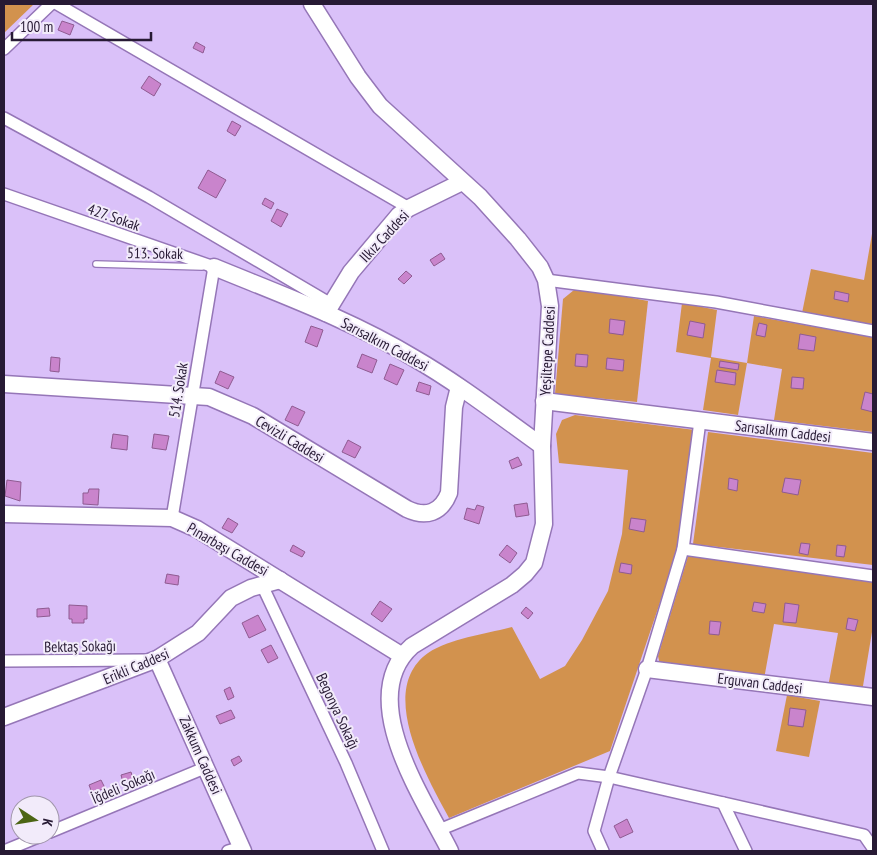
<svg xmlns="http://www.w3.org/2000/svg" width="877" height="855" font-family="'PT Sans Narrow',sans-serif">
<rect width="100%" height="100%" fill="#dac1f9"/>
<g fill="#d2924e">
<path d="M4,4h30l-30,29z"/>
<path d="M873,228v98l-71,-13 9,-44 53,11z"/>
<path d="M580,288l68,13 -11,101 -82,-8 8,-95 11,-9z"/>
<path d="M682,303l35,7 -6,47 36,6 7,-47 119,21v95l-99,-12 8,-51 -35,-6 -9,52 -35,-5 8,-52 -35,-6z"/>
<path d="M575,415l120,15 -15,113 -70,208 -161,67c-22,-41 -73,-128 -21,-165 23,-15 58,-19 84,-26l28,52 25,-13 17,-26 26,-49 14,-57 6,-64 -69,-7 -3,-29 6,-14z"/>
<path d="M708,432l165,21v112l-180,-21z"/>
<path d="M688,556l185,25v45l-11,66 -34,-5 10,-54 -64,-9 -10,55 -104,-14 -2,-9z"/>
<path d="M787,695l33,6 -11,56 -33,-6z"/>
</g>
<g fill="#c984cc" stroke="#8f5b91">
<path d="M62,21l12,4 -4,10 -12,-5z"/>
<path d="M196,42l9,5 -2,6 -10,-5z"/>
<path d="M149,76l12,8 -7,12 -13,-8z"/>
<path d="M232,121l9,5 -6,10 -8,-5z"/>
<path d="M208,170l18,10 -10,18 -18,-10z"/>
<path d="M265,198l9,5 -3,6 -9,-5z"/>
<path d="M277,209l11,5 -7,13 -10,-6z"/>
<path d="M441,253l4,6 -11,7 -4,-6z"/>
<path d="M406,271l6,5 -8,8 -6,-5z"/>
<path d="M835,291l14,3 -1,8 -14,-3z"/>
<path d="M610,319l15,2 -2,14 -14,-2z"/>
<path d="M690,321l15,3 -2,14 -16,-3z"/>
<path d="M759,323l8,2 -2,12 -9,-2z"/>
<path d="M311,326l12,4 -6,17 -12,-5z"/>
<path d="M800,334l16,3 -2,14 -16,-2z"/>
<path d="M362,354l15,6 -5,13 -15,-6z"/>
<path d="M576,354l12,1 -1,12 -12,-1z"/>
<path d="M51,357l9,1 -1,14 -9,-1z"/>
<path d="M607,358l17,2 -1,11 -17,-2z"/>
<path d="M720,361l19,3 -1,6 -19,-3z"/>
<path d="M390,364l14,6 -7,15 -13,-6z"/>
<path d="M717,370l19,3 -1,12 -20,-3z"/>
<path d="M220,371l14,6 -6,12 -13,-6z"/>
<path d="M792,377l12,1 -1,11 -12,-1z"/>
<path d="M419,382l12,4 -2,9 -13,-4z"/>
<path d="M865,392l8,2v18l-12,-3z"/>
<path d="M292,406l13,6 -7,14 -13,-6z"/>
<path d="M113,434l15,2 -1,14 -16,-2z"/>
<path d="M154,434l15,2 -3,14 -14,-2z"/>
<path d="M348,440l13,7 -6,11 -13,-6z"/>
<path d="M518,457l4,8 -10,4 -3,-8z"/>
<path d="M729,478l9,2 -1,11 -9,-2z"/>
<path d="M785,478l16,2 -3,15 -16,-3z"/>
<path d="M7,480l14,2 -1,19 -15,-5z"/>
<path d="M89,489h10l-1,16 -15,-1v-11h5z"/>
<path d="M527,503l2,12 -13,2 -2,-12z"/>
<path d="M477,505l7,2 -5,17 -15,-5 3,-11 8,2z"/>
<path d="M228,518l10,6 -6,9 -10,-5z"/>
<path d="M631,518l15,2 -2,12 -15,-3z"/>
<path d="M801,543l9,1 -2,11 -9,-2z"/>
<path d="M293,545l12,7 -3,5 -12,-6z"/>
<path d="M507,545l10,8 -7,10 -11,-8z"/>
<path d="M837,545l9,1 -2,11 -8,-1z"/>
<path d="M621,563l11,2 -1,9 -12,-2z"/>
<path d="M167,574l12,2 -1,9 -13,-2z"/>
<path d="M380,601l12,8 -10,13 -11,-8z"/>
<path d="M754,602l12,2 -2,9 -12,-2z"/>
<path d="M785,603l14,2 -3,18 -13,-1z"/>
<path d="M69,605l18,1v13h-3v4h-12v-4h-3z"/>
<path d="M526,607l7,6 -5,6 -7,-6z"/>
<path d="M49,608l1,8 -13,1v-8z"/>
<path d="M258,615l8,15 -17,8 -7,-15z"/>
<path d="M848,618l10,2 -3,11 -9,-2z"/>
<path d="M710,621l11,1 -2,13 -10,-1z"/>
<path d="M271,645l7,13 -10,5 -7,-13z"/>
<path d="M230,687l4,10 -6,3 -4,-10z"/>
<path d="M790,708l16,2 -3,17 -15,-2z"/>
<path d="M231,710l4,8 -15,6 -4,-8z"/>
<path d="M239,756l3,5 -8,5 -3,-6z"/>
<path d="M131,772l3,10 -10,4 -3,-11z"/>
<path d="M101,780l4,8 -7,3 1,5 -5,2 -5,-13z"/>
<path d="M627,819l6,13 -13,6 -6,-12z"/>
</g>
<g fill="none" stroke-linecap="round" stroke-linejoin="round">
<g stroke="#9576b7" stroke-width="8">
<path id="lane" d="M96,264l106,3"/>
</g>
<g stroke="#9576b7" stroke-width="14">
<g id="street">
<path d="M57,4l352,204"/>
<path d="M4,49l47,-45"/>
<path d="M4,118l145,79 182,107"/>
<path d="M4,194l210,73 -42,251"/>
<path d="M546,280l170,22 157,29"/>
<path d="M683,549l190,27"/>
<path d="M262,585l84,178 37,88"/>
<path d="M4,661l141,-1"/>
<path d="M723,803l23,48"/>
<path d="M439,830l139,-57 31,4 255,58 9,13"/>
<path d="M50,832l157,-65"/>
<path d="M4,851l39,-16"/>
<path d="M228,851l14,-4"/>
<path d="M603,851l-9,-20 15,-54 38,-108 36,-120 17,-128"/>
</g>
</g>
<g stroke="#9576b7" stroke-width="19">
<g id="secondary">
<path d="M312,4l46,73 22,29 100,91 38,42 22,28 6,13 4,26 -8,140 2,78 -10,39 -9,11 -13,11 -100,61c-58,52 12,153 38,205"/>
<path d="M214,267c68,28 137,53 200,91 45,26 86,58 128,88"/>
<path d="M326,313l25,-41 48,-57 10,-7 53,-26"/>
<path d="M4,384l205,13 44,19 154,93c19,9 34,4 42,-16l5,-86 5,-20"/>
<path d="M544,401l329,41"/>
<path d="M4,514l168,4 25,11 204,126"/>
<path d="M157,659l86,192"/>
<path d="M647,669l226,28"/>
<path d="M4,717l153,-58 41,-26 33,-35 20,-10 29,-8"/>
</g>
</g>
<use href="#lane" stroke="#fff" stroke-width="5.5"/>
<use href="#street" stroke="#fff" stroke-width="11"/>
<use href="#secondary" stroke="#fff" stroke-width="16"/>
</g>
<g text-anchor="middle" dominant-baseline="central" stroke-width="4" stroke-linejoin="round" paint-order="stroke">
<g font-size="15" fill="#271a34" stroke="#f2ebfa">
<text transform="translate(114 217) rotate(19)">427. Sokak</text>
<text transform="translate(384 236) rotate(-47)">Ilkız Caddesi</text>
<text transform="translate(155 253) rotate(1)">513. Sokak</text>
<text transform="translate(385 344) rotate(28)">Sarısalkım Caddesi</text>
<text transform="translate(547 351) rotate(-87)">Yeşiltepe Caddesi</text>
<text transform="translate(178 390) rotate(-81)">514. Sokak</text>
<text transform="translate(783 431) rotate(7)">Sarısalkım Caddesi</text>
<text transform="translate(290 439) rotate(31)">Cevizli Caddesi</text>
<text transform="translate(228 549) rotate(30)">Pınarbaşı Caddesi</text>
<text transform="translate(80 646) rotate(-1)">Bektaş Sokağı</text>
<text transform="translate(136 666) rotate(-23)">Erikli Caddesi</text>
<text transform="translate(760 683) rotate(7)">Erguvan Caddesi</text>
<text transform="translate(338 711) rotate(65)">Begonya Sokağı</text>
<text transform="translate(201 755) rotate(66)">Zakkum Caddesi</text>
<text transform="translate(123 786) rotate(-23)">İğdeli Sokağı</text>
</g>
</g>
<rect width="877" height="855" fill="none" stroke="#271a34" stroke-width="10"/>
<g transform="translate(35 820) rotate(102)"><circle r="24" fill="#f2ebfa" stroke="#a197ab"/>
<path d="M0-4L9 19L0 12L-9 19Z" fill="#4c6514"/>
<text y="-8" font-size="14" font-weight="bold" text-anchor="middle" fill="#271a34">K</text>
</g>
<path d="M12 32v8h139v-8" fill="none" stroke="#271a34" stroke-width="2.5"/>
<text x="20" y="32" font-size="15" fill="#271a34" stroke="#f2ebfa" stroke-width="4" paint-order="stroke">100 m</text>
</svg>
